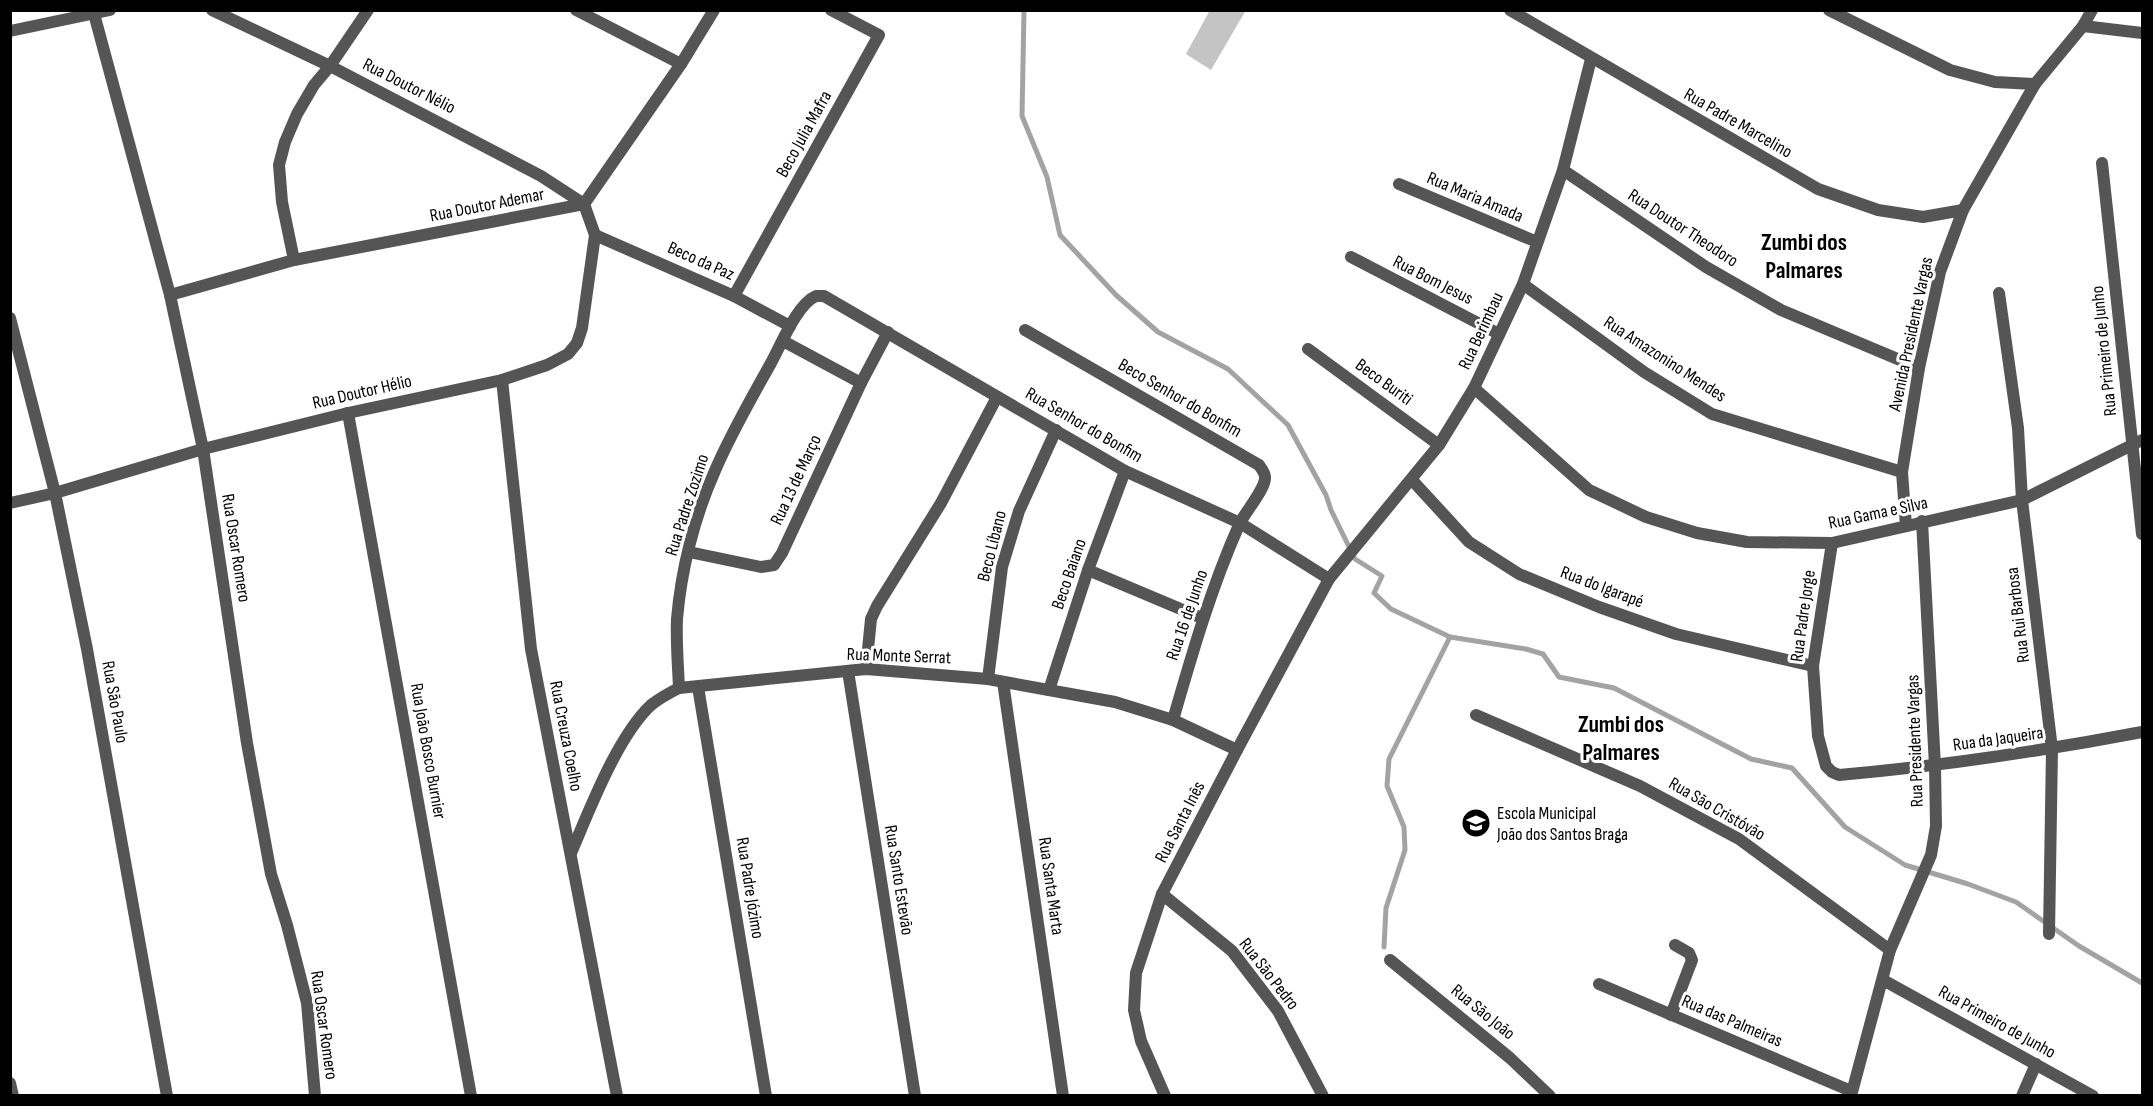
<svg xmlns="http://www.w3.org/2000/svg" width="2153" height="1106" font-family="'Sofia Sans Condensed',sans-serif">
<rect width="100%" height="100%" fill="#fff"/>
<g fill="none" stroke-linecap="round" stroke-linejoin="round">
<g stroke="#a3a3a3" stroke-width="5">
<path d="M1024,10l-2,106 25,61 13,58 56,60 42,37 70,37 60,56 38,70 5,15 24,49 27,17 -8,17 17,16 59,28 76,12 17,5 16,23 55,11 137,71 41,9 53,59 60,38 63,19 48,18 63,44 63,37"/>
<path d="M1384,947l2,-39 19,-58 -1,-23 -17,-41 2,-27 61,-122"/>
</g>
</g>
<path fill="#c4c4c4" d="M1210,10h36l-35,60 -25,-16z"/>
<g fill="none" stroke-linecap="round" stroke-linejoin="round">
<g stroke="#555" stroke-width="12">
<path d="M93,10l77,285 33,154 44,294 24,131 16,51 20,78 8,93"/>
<path d="M212,10l118,56 211,110 43,28"/>
<path d="M576,10l105,54"/>
<path d="M1510,10l308,179 60,21 45,7 40,-7"/>
<path d="M1829,10l121,60 45,12 40,2"/>
<path d="M2083,26l59,7"/>
<path d="M10,31l100,-21"/>
<path d="M2102,163l40,371"/>
<path d="M1563,170l143,97 75,43 138,58"/>
<path d="M1399,184l138,58"/>
<path d="M595,235l139,61 56,30"/>
<path d="M1351,257l148,77"/>
<path d="M294,260l-12,-58 -3,-37 6,-23 12,-28 17,-29 16,-19 38,-56"/>
<path d="M1523,284l121,88 68,42 190,58"/>
<path d="M1999,293l19,135 4,72 30,249 -3,185"/>
<path d="M170,295l124,-35 290,-56 97,-140 33,-54"/>
<path d="M734,296l145,-261 -48,-25"/>
<path d="M10,318l45,175 32,156 80,447"/>
<path d="M1025,330l234,135c2,3 6,8 6,12 1,12 -21,36 -26,48 -28,63 -47,129 -66,195"/>
<path d="M783,341l78,42"/>
<path d="M1308,349l131,96"/>
<path d="M502,380l29,269 86,447"/>
<path d="M1474,388l115,102 57,27 51,16 50,9 85,1 190,-43 120,-60"/>
<path d="M348,413l123,683"/>
<path d="M1412,480l57,62 50,32 80,33 77,27 137,32"/>
<path d="M10,503l45,-10 148,-44 145,-36 154,-33 45,-15 21,-11 9,-11 5,-15 13,-93 -11,-31"/>
<path d="M1906,526l-4,-54 17,-104 21,-96 23,-62 72,-126 48,-58 9,-16"/>
<path d="M1832,543l-19,123 5,70 8,30 6,6 7,3c102,-9 203,-24 303,-43"/>
<path d="M689,552l72,15 13,-2 8,-12 79,-170 27,-51"/>
<path d="M1088,570l114,48"/>
<path d="M866,669l5,-50 6,-13 64,-103 56,-106"/>
<path d="M848,671l67,425"/>
<path d="M988,679l14,-112 17,-56 37,-81"/>
<path d="M1003,682l60,414"/>
<path d="M698,687l68,409"/>
<path d="M679,688c-1,-23 -3,-46 -2,-69 4,-48 17,-101 37,-146 16,-38 37,-74 57,-110 10,-18 26,-59 45,-67h8l301,175 115,52 89,56"/>
<path d="M1049,690l39,-120 37,-99"/>
<path d="M1476,715l164,71 99,53 151,111"/>
<path d="M571,853c19,-44 46,-116 80,-148 9,-7 18,-12 28,-17l187,-19 122,10 127,23 58,18 64,30"/>
<path d="M1162,894l70,57 46,60 45,85"/>
<path d="M1390,960l120,98 40,38"/>
<path d="M1883,980l210,116"/>
<path d="M1599,984l252,107"/>
<path d="M1671,1015l21,-55 -3,-7 -14,-8"/>
<path d="M10,1083l3,13"/>
<path d="M1165,1096l-24,-55 -7,-31 2,-37 26,-79 75,-144 92,-171 110,-134 35,-57 49,-104 40,-114 28,-111"/>
<path d="M1851,1096l39,-146 41,-95 5,-29 -1,-60 -13,-245"/>
<path d="M2022,1096l14,-32"/>
</g>
</g>
<defs>
<g id="school-disc" transform="scale(1.5)"><circle r="9.5" fill="#000" stroke="#fff"/><path d="M0-5L7-2L0 1L-7-2ZM-4 1L0 2.5L4 1V4Q0 6-4 4Z" fill="#fff"/></g>
</defs>
<g fill-rule="evenodd">
<use href="#school-disc" x="1476" y="823"/>
</g>
<g text-anchor="middle" dominant-baseline="central" stroke-width="6" stroke-linejoin="round" paint-order="stroke">
<g font-size="18" fill="#000" stroke="#fff">
<text transform="translate(409 86) rotate(27)">Rua Doutor Nélio</text>
<text transform="translate(1738 123) rotate(30)">Rua Padre Marcelino</text>
<text transform="translate(804 134) rotate(-61)">Beco Julia Mafra</text>
<text transform="translate(1475 197) rotate(23)">Rua Maria Amada</text>
<text transform="translate(487 205) rotate(-11)">Rua Doutor Ademar</text>
<text transform="translate(1683 228) rotate(33)">Rua Doutor Theodoro</text>
<text transform="translate(701 261) rotate(24)">Beco da Paz</text>
<text transform="translate(1433 280) rotate(27)">Rua Bom Jesus</text>
<text transform="translate(1481 331) rotate(-65)">Rua Berimbau</text>
<text transform="translate(1911 334) rotate(-78)">Avenida Presidente Vargas</text>
<text transform="translate(2104 351) rotate(-96)">Rua Primeiro de Junho</text>
<text transform="translate(1665 359) rotate(33)">Rua Amazonino Mendes</text>
<text transform="translate(1384 382) rotate(36)">Beco Buriti</text>
<text transform="translate(362 392) rotate(-13)">Rua Doutor Hélio</text>
<text transform="translate(1180 398) rotate(30)">Beco Senhor do Bonfim</text>
<text transform="translate(1084 425) rotate(30)">Rua Senhor do Bonfim</text>
<text transform="translate(796 480) rotate(-65)">Rua 13 de Março</text>
<text transform="translate(687 505) rotate(-72)">Rua Padre Zozimo</text>
<text transform="translate(1878 513) rotate(-12)">Rua Gama e Silva</text>
<text transform="translate(992 546) rotate(-76)">Beco Líbano</text>
<text transform="translate(236 548) rotate(81)">Rua Oscar Romero</text>
<text transform="translate(1069 574) rotate(-71)">Beco Baiano</text>
<text transform="translate(1602 587) rotate(21)">Rua do Igarapé</text>
<text transform="translate(1187 615) rotate(-71)">Rua 16 de Junho</text>
<text transform="translate(2018 615) rotate(-97)">Rua Rui Barbosa</text>
<text transform="translate(1803 616) rotate(-82)">Rua Padre Jorge</text>
<text transform="translate(899 656) rotate(2)">Rua Monte Serrat</text>
<text transform="translate(115 702) rotate(80)">Rua São Paulo</text>
<text transform="translate(566 736) rotate(79)">Rua Creuza Coelho</text>
<text transform="translate(1998 739) rotate(-8)">Rua da Jaqueira</text>
<text transform="translate(1915 741) rotate(-92)">Rua Presidente Vargas</text>
<text transform="translate(428 751) rotate(80)">Rua João Bosco Burnier</text>
<text transform="translate(1717 809) rotate(30)">Rua São Cristóvão</text>
<text transform="translate(1180 822) rotate(-63)">Rua Santa Inês</text>
<text transform="translate(899 880) rotate(81)">Rua Santo Estevão</text>
<text transform="translate(1051 886) rotate(82)">Rua Santa Marta</text>
<text transform="translate(750 888) rotate(81)">Rua Padre Józimo</text>
<text transform="translate(1269 974) rotate(52)">Rua São Pedro</text>
<text transform="translate(1483 1012) rotate(39)">Rua São João</text>
<text transform="translate(1732 1021) rotate(23)">Rua das Palmeiras</text>
<text transform="translate(1997 1022) rotate(29)">Rua Primeiro de Junho</text>
<text transform="translate(324 1025) rotate(82)">Rua Oscar Romero</text>
</g>
<g font-size="18" fill="#000" stroke="#fff" text-anchor="start">
<text x="1497" y="813">Escola Municipal<tspan x="1497" dy="21">João dos Santos Braga</tspan></text>
</g>
<g font-size="24" font-weight="bold" fill="#000" stroke="#fff">
<text x="1804" y="242">Zumbi dos<tspan x="1804" dy="28">Palmares</tspan></text>
<text x="1621" y="724">Zumbi dos<tspan x="1621" dy="28">Palmares</tspan></text>
</g>
</g>
<rect width="2153" height="1106" fill="none" stroke="#000000" stroke-width="24"/>
</svg>
